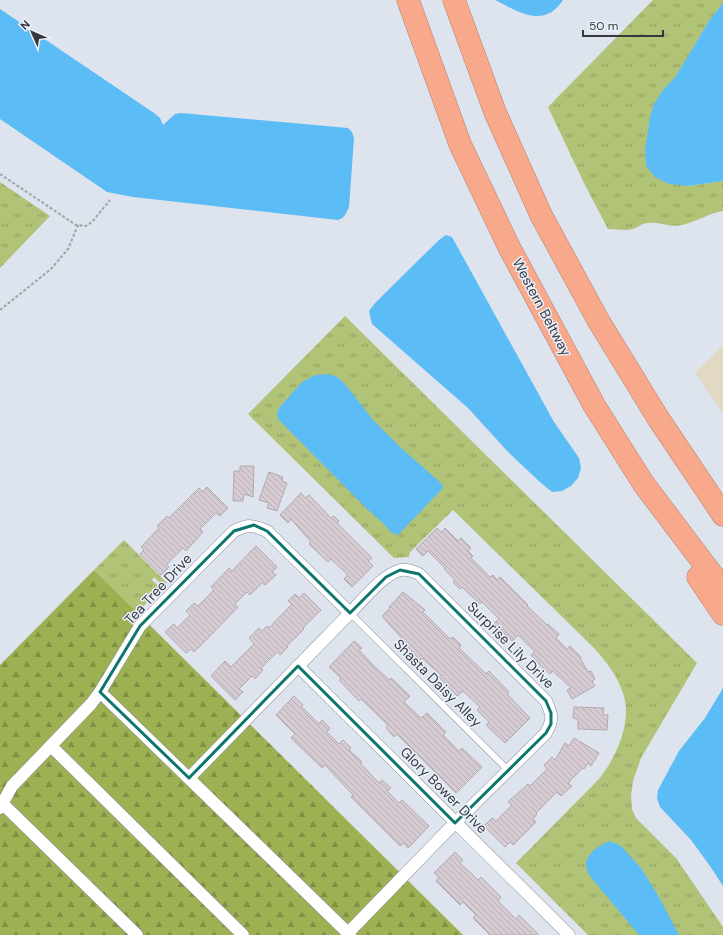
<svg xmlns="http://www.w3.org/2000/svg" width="723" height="935" font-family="'DM Sans',sans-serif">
<defs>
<pattern id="grass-tufts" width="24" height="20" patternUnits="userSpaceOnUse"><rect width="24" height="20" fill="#b1c376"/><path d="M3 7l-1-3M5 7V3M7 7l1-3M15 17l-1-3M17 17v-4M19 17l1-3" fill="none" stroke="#919f62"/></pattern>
<pattern id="forest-firs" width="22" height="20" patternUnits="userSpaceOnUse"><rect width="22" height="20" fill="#9db052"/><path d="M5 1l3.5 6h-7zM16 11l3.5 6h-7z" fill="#819045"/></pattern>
<pattern id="building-back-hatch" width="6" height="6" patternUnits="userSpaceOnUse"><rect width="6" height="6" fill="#d6cbd3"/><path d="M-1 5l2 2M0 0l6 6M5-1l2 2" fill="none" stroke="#b8afb6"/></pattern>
</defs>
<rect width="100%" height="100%" fill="#dde4ee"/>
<path fill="#e2d9c4" d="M723,345v69l-28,-41z"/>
<g fill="url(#grass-tufts)">
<path d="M653,0h70v3l-14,18 -33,56 -13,13 25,96 35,-5v30c-14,2 -27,11 -41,14 -11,3 -23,-4 -34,-2 -5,0 -10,4 -15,6 -8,2 -17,0 -25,0l-23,-44 -37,-78z"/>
<path d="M0,182l50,34 -50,52z"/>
<path d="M345,316l352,347 -56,95 -8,23 -2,15 1,13 4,9 40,40 47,69v8h-135l-72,-72 83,-84c17,-21 34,-58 24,-86 -6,-18 -17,-32 -30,-46l-140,-137 -43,42 -1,5 -15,1 -146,-144z"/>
<path d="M124,540l43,43 -4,3 -9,-9 -2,3 9,8 -24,25 -43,-43z"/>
</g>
<path fill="url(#forest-firs)" d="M94,570l369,365h-463v-270z"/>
<g fill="#5cbcf5">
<path d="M495,0h68c-19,29 -44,12 -68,0z"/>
<path d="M723,3v178l-35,5 -19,-2 -14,-7 -9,-11 -1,-16 5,-33 4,-13 9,-14 13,-14 33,-55z"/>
<path d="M0,9l154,104 6,5 3,7 12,-11 6,-1 167,15 4,4 2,6 -5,69c-3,6 -4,11 -11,13l-205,-23 -26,-5 -107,-73z"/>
<path d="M446,235l6,2 102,185 25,36 2,10 -3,10 -7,8 -9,5 -10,1 -11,-9 -32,-30 -41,-45 -96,-84 -3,-13 7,-9 63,-62z"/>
<path d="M328,374l11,4 7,7 27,35 26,26 43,38 1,4 -45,47 -4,-1 -4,-3 -7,-8 -17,-15 -88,-89 -1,-6 2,-5 23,-26 13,-7z"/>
<path d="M723,688v198l-13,-20 -19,-26 -31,-33 -3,-9 1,-8 21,-39 26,-33z"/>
<path d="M610,841l11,5 20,22 18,29 20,38h-40l-50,-60c-1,-3 -3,-7 -3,-10 0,-12 14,-20 24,-24z"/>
</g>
<g fill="url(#building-back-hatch)" stroke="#b3a9b0">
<path d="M240,466h14l-1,31 -9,-3 -1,7h-10l1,-30h6z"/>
<path d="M269,472l14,5 -1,4 5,2 -10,28 -10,-3 2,-5 -10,-3z"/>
<path d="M207,487l21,21 -8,8 -4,-3 -16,16 3,3 -17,19 -3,-3 -17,17 3,2 -8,8 -21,-21 4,-4 -3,-3 18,-19 -2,-2 10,-10 2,2 30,-30 3,4z"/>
<path d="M301,493l4,5 4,-3 22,23 3,-2 5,5 -2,2 35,35 -4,3 5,5 -21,21 -8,-8 4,-4 -17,-16 -3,3 -19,-18 2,-2 -20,-23 -3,4 -8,-8z"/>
<path d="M437,528l4,4 4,-4 13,13 3,-3 10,10 -3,3 5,5 -2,2 19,19 3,-2 4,5 3,-3 28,28 -1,1 20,19 1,-1 11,10 -3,4 11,11 3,-3 11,11 -1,1 8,14 3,-1 4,8 -3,2 3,5 -23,13 -5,-9 4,-2 -18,-17 -3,3 -9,-8 -10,-11 4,-3 -17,-17 -6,6 -18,-18 5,-4 -17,-17 -2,2 -18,-17 -2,2 -7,-7 2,-2 -11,-11 1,-1 -17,-17 -5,5 -7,-7z"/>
<path d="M256,546l21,21 -5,5 4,3 -11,10 -3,-2 -12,12 -3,-3 -12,12 3,3 -33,34 -11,11 -3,-3 -5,4 -21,-21 9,-8 3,4 13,-13 -4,-4 8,-8 4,3 16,-16 -3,-3 18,-19 3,3z"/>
<path d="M403,592l22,18 -2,2 27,27 3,-2 8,8 -2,3 27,26 3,-3 20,21 -2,2 23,24 -25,25 -19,-18 3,-3 -12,-12 3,-3 -17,-16 -6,5 -18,-19 2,-2 -19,-17 -2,2 -17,-18 1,-1 -22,-25 8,-8 -1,-1z"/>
<path d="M304,593l17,17 -18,18 1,1 -17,17 1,1 -8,8 -3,-3 -16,16 2,2 -8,9 -3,-3 -13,13 4,3 -8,8 -24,-24 14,-15 6,6 23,-23 -5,-6 10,-10 3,3 5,-5 2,2 23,-24 -4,-3 7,-7 4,4z"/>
<path d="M354,641l8,7 -3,2 13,14 17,16 2,-2 19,18 -6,6 17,16 6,-5 19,19 -3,3 16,16 3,-3 20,19 -26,26 -59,-59 -3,3 -8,-9 2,-3 -27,-26 -2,2 -20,-21 2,-2 -12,-11z"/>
<path d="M294,696l9,9 -2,1 18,18 3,-4 8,8 -3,4 12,12 4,-4 8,8 -2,2 13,12 -2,1 19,20 3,-3 9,8 -4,3 12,12 3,-3 27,26 -21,22 -4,-5 -4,3 -49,-49 2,-2 -28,-30 -3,3 -31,-30 4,-4 -19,-19z"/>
<path d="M574,707l30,1 -1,7h5l-1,15 -29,-1v-10l-5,-1z"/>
<path d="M574,738l25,15 -8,13 -3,-3 -4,6 -1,-1 -15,15 4,3 -11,10 -4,-4 -21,21 1,1 -4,5 3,3 -23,23 -3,-3 -5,5 -21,-21 8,-8 4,3 16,-16 -4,-3 20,-18 2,2 17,-17 -3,-4 8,-8 3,3 10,-17 4,3z"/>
<path d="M455,852l8,8 -3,3 18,17 3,-3 20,20 -3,4 18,18 3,-4 20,20h-49l-17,-17 3,-3 -13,-13 -3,3 -24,-24 3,-4 -5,-4z"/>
</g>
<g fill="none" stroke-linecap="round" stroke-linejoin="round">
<g stroke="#858b94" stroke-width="7">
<path id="service" d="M350,613l158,157"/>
</g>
<g stroke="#858b94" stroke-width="13">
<g id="minor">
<path d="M298,666l271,269"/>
<path d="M100,692l250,243"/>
<path d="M51,746l192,189"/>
<path d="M189,778l161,-165"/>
<path d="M3,804l134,131"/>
<path d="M0,808l12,-22 79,-82 9,-12 40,-66 94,-95c15,-7 18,-6 33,0l83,82c13,-13 33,-39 51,-43 6,-1 12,1 18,4l127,127c6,14 8,17 0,32l-99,98 -99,102"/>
</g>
</g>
<g stroke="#b4816f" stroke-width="23">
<g id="motorway">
<path d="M408,0l52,144 49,103 85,158 49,78 80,106"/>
<path d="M454,0l41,112 46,103 57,105 60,98 65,97"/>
<path d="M698,577l25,37"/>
</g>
</g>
<g stroke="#9ea3ab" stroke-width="2" stroke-dasharray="3 2" stroke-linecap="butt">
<path d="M0,174l76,51 10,1 6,-4 18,-22"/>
<path d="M0,310l51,-41 17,-20 10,-24"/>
</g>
<use href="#service" stroke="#fff" stroke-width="6"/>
<use href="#minor" stroke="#fff" stroke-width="12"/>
<use href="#motorway" stroke="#f8a88b" stroke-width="22"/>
</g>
<path fill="none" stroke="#0f766e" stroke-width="3" stroke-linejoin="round" d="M254,525l13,6 83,82 36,-36 14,-7 19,4 127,127 5,12v11l-5,9 -91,90 -157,-157 -109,112 -89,-86 40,-66 94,-95z"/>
<g text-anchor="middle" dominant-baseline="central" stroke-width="3" stroke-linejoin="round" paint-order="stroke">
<g font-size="14" fill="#35383c" stroke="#eaf1fc">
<text transform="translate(542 307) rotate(62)">Western Beltway</text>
<text transform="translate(158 589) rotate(-47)">Tea Tree Drive</text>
<text transform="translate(511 645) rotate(45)">Surprise Lily Drive</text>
<text transform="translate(438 683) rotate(45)">Shasta Daisy Alley</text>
<text transform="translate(444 790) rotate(45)">Glory Bower Drive</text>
</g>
</g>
<g transform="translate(32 32) rotate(315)" stroke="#eaf1fc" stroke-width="3" paint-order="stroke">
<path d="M0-3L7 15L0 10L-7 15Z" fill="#35383c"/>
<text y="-6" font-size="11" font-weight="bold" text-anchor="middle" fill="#35383c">N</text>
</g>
<path d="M583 30v6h80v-6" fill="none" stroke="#35383c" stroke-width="2"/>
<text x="589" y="30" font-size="12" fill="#35383c" stroke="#eaf1fc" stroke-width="3" paint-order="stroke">50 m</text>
</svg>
